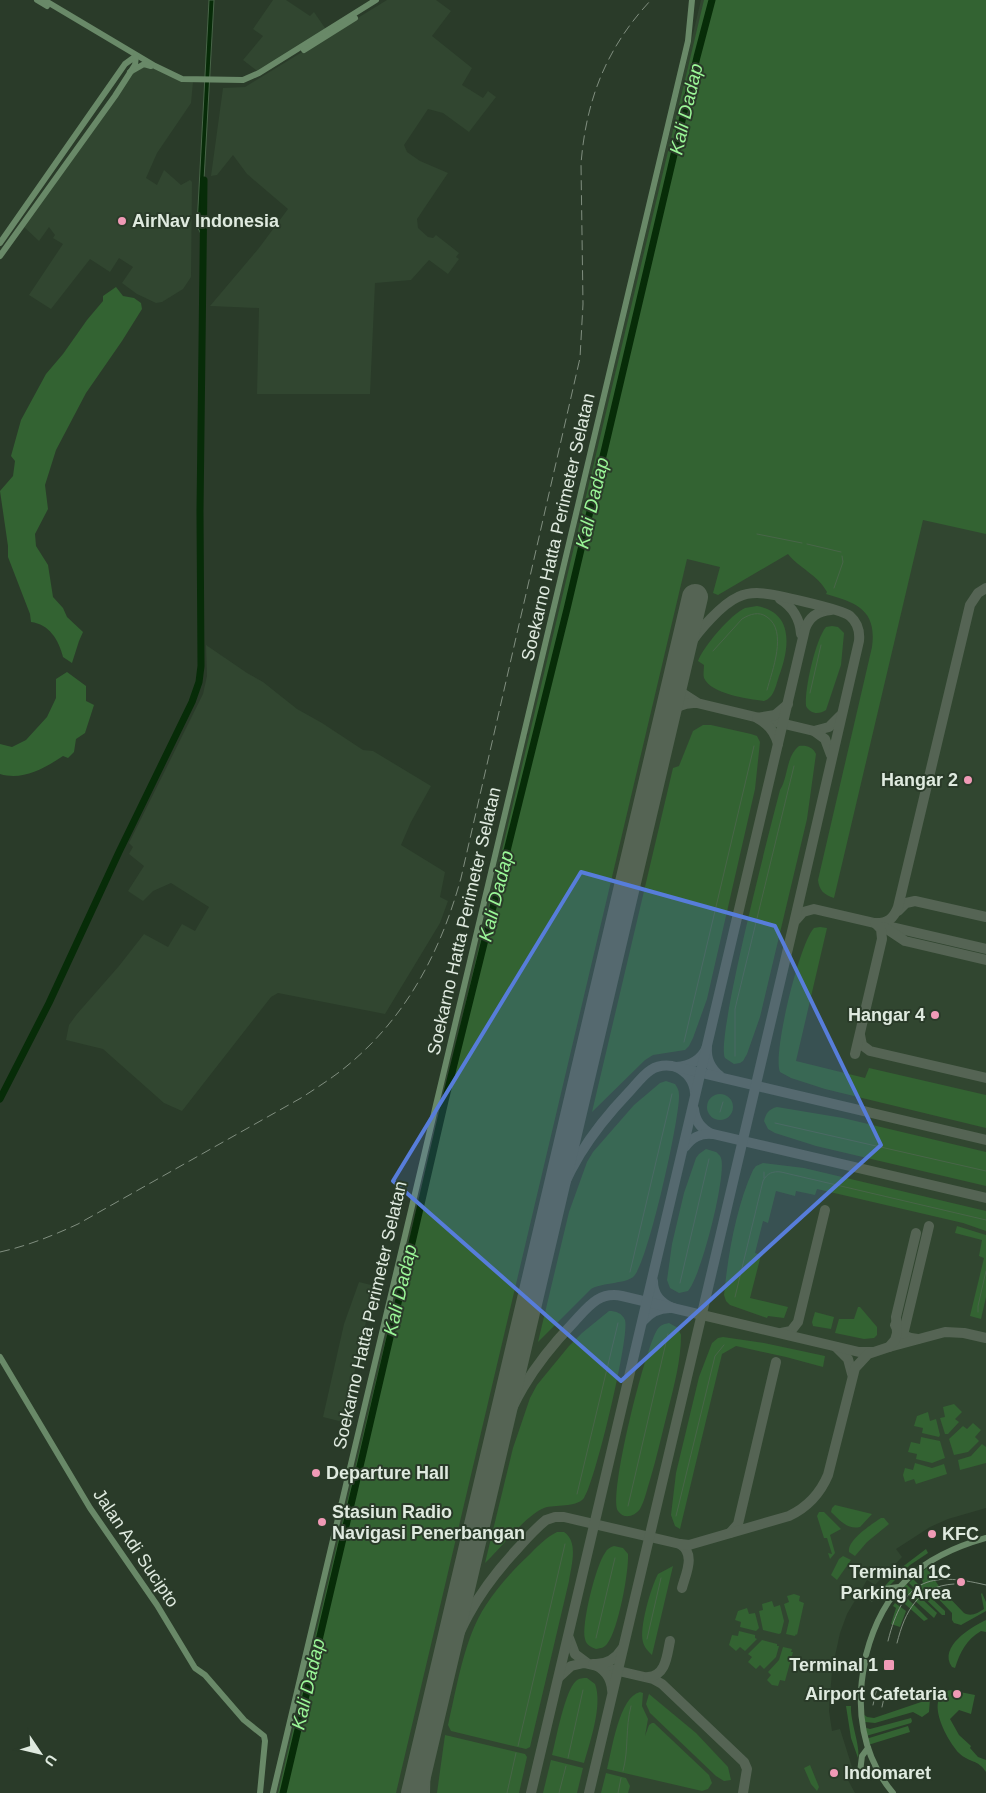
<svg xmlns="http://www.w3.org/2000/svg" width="986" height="1793" font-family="Arial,sans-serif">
<rect width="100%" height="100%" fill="#2a3b29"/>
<g fill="#314630">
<path d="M273,0h13l24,16 4,-4 13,19 -67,42 -17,-13 20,-24 -10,-7z"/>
<path d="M387,0h49l15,11 -19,25 40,32 -10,17 21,13 5,-7 8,6 -27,35 -26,-19 -15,-4 -24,36 3,7 13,9 28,12 -31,46 1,9 10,9 5,1 3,-3 23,18 -3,4 3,2 -11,15 -19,-14 -18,20 -36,3 -5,111h-113l2,-86 -49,-2 49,-58 29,-39 -41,-35 -14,-19 -16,20 -6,1 12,-88 22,-1z"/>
<path d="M701,0h285v1508l-38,11 -18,8 -34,22 6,8 -27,28 -8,-5 -20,34 -7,19 -8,37 -3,41 3,20 8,-2 12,38 -9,4 12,22h-580l251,-1056 2,-2 -1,-2z"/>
<path d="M145,64l38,17 10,1 -2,21 -34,50 -11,25 11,7 7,-15 17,15 9,-5 2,2 -1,95 -8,12 -21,13 -6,1 -19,-9 -15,-11 11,-16 -14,-9 -9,14 -20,-13 -39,50 -22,-14 34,-51 -10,-6 2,-3 -6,-8 -10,14 -17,-16 108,-153z"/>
<path d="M206,645l41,28 16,9 34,27 25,14 41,27 10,1 58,35 -20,36 -10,23 44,27 -5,25 8,4 -8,22 -55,91 -107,-21 -7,4 -89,114 -18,-8 -61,-54 -37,-9 3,-15 8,-11 42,-48 25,-32 24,13 14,-23 13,7 14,-24 -38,-24 -18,8 -10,10 -15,-10 16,-25 -15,-12 4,-7 -4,-4 74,-149 4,-18z"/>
<path d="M359,1282l20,5 -7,27 -4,-1 -25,109 -20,-5 21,-93z"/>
</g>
<g fill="#336332">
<path d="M704,0h282v534l-63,-14 -89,378c-10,-3 -15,-8 -16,-18l54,-233c5,-37 -15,-44 -46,-53l1,-2c-10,-18 -27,-23 -39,-38l-70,41 -5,-2 7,-26 -33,-8 -291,1234h-118z"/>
<path d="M116,287l7,9 11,2 7,5 1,6 -20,32 -36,52 -30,57 -11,35 3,24 -13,25 1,12 12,19 5,32 10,11 4,9 16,15 -4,9 -7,22 -9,-6c-4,-17 -14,-33 -32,-35l-1,-8 -22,-57v-11l-8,-55 13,-15 2,-15 -4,-5 10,-36 25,-46 17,-20 24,-34 16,-19v-5z"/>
<path d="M757,606c38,7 32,43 22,70 -3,9 -5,22 -15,25 -16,-2 -53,-7 -60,-23 -1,-4 0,-9 0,-13l-6,-4c5,-14 33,-47 47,-53 4,-1 8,-1 12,-2z"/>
<path d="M832,626l6,1 6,6 -3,32 -15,45c-7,5 -16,4 -20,-4 -2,-16 10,-68 20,-79z"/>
<path d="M67,672l19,14v15l8,4 -9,28 -9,6 -2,13 -6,6 -5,-2c-18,12 -40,25 -63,18v-30l12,3 14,-7 21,-23 9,-19v-19z"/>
<path d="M703,725h8l40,9 6,2 3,6 -5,47 -48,210 -14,39 -4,8 -4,4 -32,5 -8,5 -53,52 81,-344 6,-2 14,-35z"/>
<path d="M799,746c7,-1 14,1 17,8l-9,65 -47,198 -13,37 -4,7 -3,2 -6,1 -9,-6c-10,-18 46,-233 55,-268 8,-12 6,-34 19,-44z"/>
<path d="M820,927l7,1 -31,133 69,17 4,-10 117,27v33l-161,-39 -34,-11 -11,-6c-8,-18 20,-130 34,-144z"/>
<path d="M666,1081l9,3c2,3 4,6 4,11 1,23 -31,167 -45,181 -7,8 -31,6 -43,13l-53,53 31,-130 18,-50 6,-10 41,-47 26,-22z"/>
<circle cx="720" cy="1107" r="13"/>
<path d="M777,1107l66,11 143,34v34l-170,-40 -41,-13 -7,-4 -4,-8c2,-8 5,-12 13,-14z"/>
<path d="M706,1149l10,3c2,2 4,3 5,6 6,17 -20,119 -33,133l-9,2 -9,-5 -3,-8 5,-36 12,-51 12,-35 3,-4z"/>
<path d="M763,1163l41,5 182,43v20l-23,-8 -146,-34 -2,6 -19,-4 -1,5 -19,-5 -8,32 -5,-2 -8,32 6,2 -11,43 38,9 -4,11 -16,-2 -1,2 -37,-13 -4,-4 -2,-6c4,-40 12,-88 29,-125l3,-4z"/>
<path d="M957,1226l29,9v62l-5,22 -11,-3 14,-58 -5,-2 3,-16 -27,-7z"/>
<path d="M858,1307h2l17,20v8l-3,3 -10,1 -29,-6 4,-14h15z"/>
<path d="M609,1311c7,0 13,2 16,9 5,16 -30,163 -41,178 -8,10 -29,6 -40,10 -18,7 -44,41 -59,55l28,-115 17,-50 7,-13 32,-39 13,-13z"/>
<path d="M815,1312l19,5 -3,12 -18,-3 -1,-4z"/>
<path d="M669,1323l9,5 3,7c0,25 -7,51 -13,75 -6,23 -11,47 -18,70 -3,9 -5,20 -10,29 -5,7 -16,11 -22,2 -10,-16 27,-162 39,-181 3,-5 7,-6 12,-7z"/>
<path d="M723,1337l41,6 61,13 -2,11 -37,-10 -50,-11 -14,8 -42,175 -5,-3 -4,-11 5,-42 23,-96 13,-34 6,-5z"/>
<path d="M954,1404l8,8 -7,7 4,3 -11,12h-3l-5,-16 5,-1 -2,-10z"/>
<path d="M928,1412l2,9 6,-2 4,16 -1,2 -17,-4 1,-5 -9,-2 3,-10z"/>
<path d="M973,1423l8,7 -6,7 4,4 -11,11 -14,3 -5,-16 14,-13 4,3z"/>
<path d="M921,1437l19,4 5,17 -13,5 -16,-4 1,-5 -9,-2 3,-10 9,2z"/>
<path d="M982,1444l4,3v16l-26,7 -2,-10 13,-4z"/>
<path d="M915,1463l17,5 12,-4 3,10 -31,10 -2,-5 -9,3 -2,-7 2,-7 8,2z"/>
<path d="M835,1505l37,9 -12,13c-13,3 -20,-7 -29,-15l1,-4z"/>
<path d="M819,1512h5l17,17 -11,6 5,18 -5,6 -2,-6 4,1 -5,-16h-3l-7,-22z"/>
<path d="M881,1518h3l5,6 -22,18 -12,14 -6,-4c-2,-12 23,-28 32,-34z"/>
<path d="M557,1532h7c15,10 7,34 5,49l-39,166 -4,2 -75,-18 -3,-6c9,-38 16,-87 38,-120 11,-17 27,-35 42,-49 8,-8 18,-19 29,-24z"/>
<path d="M614,1546l9,2 5,6c1,18 -10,77 -21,90 -3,4 -6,4 -11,5 -5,-2 -10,-4 -11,-10 -4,-14 11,-74 20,-86 2,-4 5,-6 9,-7z"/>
<path d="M926,1549l2,4 -18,12 -20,20 -5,1 16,-18z"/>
<path d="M843,1556l8,4 -14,20 -6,-5 8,-16z"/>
<path d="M673,1566l-21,89c-4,-4 -8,-8 -9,-13 -4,-14 8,-55 15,-68z"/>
<path d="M927,1568l13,20 24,25c7,4 14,0 20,-4l-3,-15 1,-1 4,9v9l-25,14 -7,-2 -2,-3v-7l-22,-23 -3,4 18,17v4h-3l-33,-32 4,-4 6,6 4,-2 -3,-10z"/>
<path d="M906,1584l31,29 -3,5 -32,-29z"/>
<path d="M900,1591l28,28 -4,2 -28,-25z"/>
<path d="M794,1594l6,2 -1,5 5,2 -7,32 -1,-1 -1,2 -9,-2 3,-13 -5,-17 5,-2 -2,-6z"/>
<path d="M772,1601l2,6 6,-2 4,16 -3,12 -2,1 -16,-4 -4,-19 4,-1 -1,-6z"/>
<path d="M895,1603l11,8 -6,16 -9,-3 5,-16 -3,-2z"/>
<path d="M747,1608l2,6 6,-1 4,15 -3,3 -16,-4 1,-5 -6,-2 3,-9z"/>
<path d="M986,1620v12l-5,-1c-15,9 -21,21 -26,37l-3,-1c-14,-20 19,-40 34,-47z"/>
<path d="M739,1631l16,4v3l2,1 -12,12 -5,-4 -4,4 -7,-6 3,-10 6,1z"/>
<path d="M762,1640l15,4v2h2l-3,11 -12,12 -4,-4 -4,4 -8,-7 4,-5 -4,-3z"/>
<path d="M783,1647l9,2 -1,3h2l-8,29 -5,-1 -2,6 -6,-1 -5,-5 4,-5 -3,-3 11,-12z"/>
<path d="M587,1678l8,6c8,21 -5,58 -11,79l-32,-8c4,-15 13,-65 24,-74 3,-3 7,-3 11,-3z"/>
<path d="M950,1690l25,5 -4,19 -12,-4 -9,9 9,16 12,11 -1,2 8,9 8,3v12c-8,-13 -17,-9 -27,-19 -12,-13 -36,-56 -9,-63z"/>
<path d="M640,1692l3,1 -1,13 6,13 -3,17 4,-11 3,-2h2l55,52 3,8 -4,6 -6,2 -95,-22c5,-19 12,-72 33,-77z"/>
<path d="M649,1694l47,39 32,34 3,13 -7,1 -8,-5 -66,-63 -4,-9z"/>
<path d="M930,1699l-1,13 -7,5 -9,-5 -38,11 -10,-1 -3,-9 5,4 7,1z"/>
<path d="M846,1706h5c-1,15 10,42 7,52l-7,-20z"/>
<path d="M911,1718l1,3 -1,2 -45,13 -3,-9 7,2z"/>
<path d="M908,1726l2,6 -42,13 -2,-6z"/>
<path d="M445,1735l80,19 2,3 -8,36h-82z"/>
<path d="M551,1760l32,8 -6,25h-34z"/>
<path d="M810,1765l9,22 -2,4 -6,-7 -7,-16z"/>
<path d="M606,1773l20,5 4,8 -2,7h-27z"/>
</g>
<path fill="#072c08" stroke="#486548" d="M209,0h5l-13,234 -4,-8z"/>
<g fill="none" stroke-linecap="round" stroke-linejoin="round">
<g stroke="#486548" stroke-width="1">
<path d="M757,534l45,9"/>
<path d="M807,544l34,8"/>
<path d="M834,588l9,-26 -1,-6"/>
<path d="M713,651l29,-32c8,-5 17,-8 25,-2 21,14 5,54 0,73"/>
<path d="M810,693l11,-48"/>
<path d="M684,1042l70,-296"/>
<path d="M735,1056v-47l59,-243"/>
<path d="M720,1112l3,-10"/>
<path d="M775,1123l211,48"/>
<path d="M764,1178v-6"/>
<path d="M630,1272l42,-178"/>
<path d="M680,1283l29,-124"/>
<path d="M735,1297l28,-116c4,-8 10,-10 18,-9l205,48"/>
<path d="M978,1312v-6l8,-35"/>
<path d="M577,1494l41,-171"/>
<path d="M628,1506l40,-172"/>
<path d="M676,1516l39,-160 9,-11"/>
<path d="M596,1638l19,-80"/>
<path d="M647,1639l14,-61"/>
<path d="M518,1746l47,-202"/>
<path d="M568,1758l15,-68"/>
<path d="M623,1771c6,-22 2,-42 8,-65"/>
<path d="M507,1793l9,-40"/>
<path d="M559,1793l7,-27"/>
<path d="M618,1793l3,-15"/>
</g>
<g stroke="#072c08" stroke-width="7">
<path d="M0,1099l49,-96 70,-151 73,-150 7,-20 2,-16 -1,-155 4,-331"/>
<path d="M283,1793l79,-335 83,-357 122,-492 130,-552 15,-57"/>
</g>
<g stroke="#556454" stroke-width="10">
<path d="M780,599c13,8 20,21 21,35"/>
<path d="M676,680l6,13 14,9"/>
<path d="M667,716c8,-10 17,-14 30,-13l117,28 15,-4 11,-11"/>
<path d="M814,731l11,8 6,16"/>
<path d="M778,744c-3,-12 -9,-20 -21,-26l18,-3 13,-11"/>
<path d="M898,911l8,-8 9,-2 71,16"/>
<path d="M796,920l7,-8 11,-3 172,40"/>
<path d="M876,923c12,0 18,-5 22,-16l72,-302 8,-12 8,-5"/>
<path d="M884,927l21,14 81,19"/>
<path d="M860,1035l2,10 8,6 116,27"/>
<path d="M855,1054l27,-115 -1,-10 -6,-6"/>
<path d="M695,1093c-1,-13 -8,-21 -19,-26 14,-1 25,-6 31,-20 -1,12 3,21 13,29"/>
<path d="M694,1109c1,12 7,20 18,25"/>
<path d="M685,1147c7,-10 15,-14 28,-13l273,64"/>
<path d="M547,1228c19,-57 41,-93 82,-136 14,-15 21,-29 43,-26l314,74"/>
<path d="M643,1321c8,-10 17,-14 30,-13 -13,-5 -20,-14 -20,-27"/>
<path d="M895,1325c5,10 12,13 23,14"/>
<path d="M781,1333l10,-2 7,-9 27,-112"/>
<path d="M903,1335l26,-109"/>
<path d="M836,1347l12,12 4,15"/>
<path d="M889,1347l56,-15 19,1 22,5"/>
<path d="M491,1464c18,-60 40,-97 83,-142 14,-15 25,-31 48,-26l237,56h13"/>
<path d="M730,1533l8,-9 38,-162"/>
<path d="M680,1544c16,10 6,29 2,44"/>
<path d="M569,1638l6,16 12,9"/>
<path d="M559,1677l12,-11 13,-3 69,16 9,5 82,78 3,7 -4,24"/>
<path d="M648,1677c18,-1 19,-22 22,-36"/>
<path d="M612,1690c-1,-13 -7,-21 -19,-26 13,1 22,-4 29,-15"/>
<path d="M437,1694c19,-62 37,-99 82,-147 8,-9 17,-19 27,-27l9,-3h9l116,27 9,1 100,-29c19,-9 31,-22 39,-41l27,-107 13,-14 21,-7 6,-7 2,-7 -1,-16 20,-84"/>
<path d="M425,1793l1,-36 3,-28"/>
<path d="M531,1793l274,-1164c4,-12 13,-18 26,-19"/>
<path d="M589,1793l205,-870 65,-282c1,-10 -2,-19 -9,-25 -9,-7 -80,-23 -93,-23 -7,0 -13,1 -19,4 -16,7 -40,34 -49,49 -5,7 -7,16 -10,24"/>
</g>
<path stroke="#556454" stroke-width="26" d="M414,1793l281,-1196"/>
<g stroke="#698968" stroke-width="6">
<path d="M37,0l10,6"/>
<path d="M44,0l111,66 27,13 61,1 16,-7 117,-73"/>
<path d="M304,50l51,-32"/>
<path d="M130,72l14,-8 7,2"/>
<path d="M0,243l125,-179 11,-8"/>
<path d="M0,256l115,-160 20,-31 1,-9"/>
<path d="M0,1357l90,151 67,97 38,63 10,7 39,45 20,16 1,5 -5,52"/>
<path d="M872,1598l11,-9 16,-2"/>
<path d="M866,1655c17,-67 56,-99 120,-117"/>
<path d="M865,1662c-10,46 -3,94 28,131"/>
<path d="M860,1772l2,-16 6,-8"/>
<path d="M273,1793l415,-1752 4,-41"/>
</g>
<g stroke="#808e7f" stroke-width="1">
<path d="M888,1641c15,-61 40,-70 98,-56"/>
<path d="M897,1643c8,-32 21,-57 57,-59"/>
<path d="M873,1705l4,-17"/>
<path d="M882,1707l4,-18"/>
</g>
<path stroke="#808e7f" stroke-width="1" stroke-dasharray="10 5" stroke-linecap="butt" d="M0,1252c27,-6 52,-16 78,-28l223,-126c14,-9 28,-18 41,-28 63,-50 98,-116 119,-192l119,-520 3,-54 -2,-140c5,-64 25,-116 70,-164"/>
</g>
<path fill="#577dda" fill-opacity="0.2" stroke="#577dda" stroke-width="4" stroke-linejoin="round" d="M581,872l194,54 106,219 -260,236 -228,-200z"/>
<g fill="#f09ab6" stroke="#2a3b29" stroke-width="2">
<circle cx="122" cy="221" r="5"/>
<circle cx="968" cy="780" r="5"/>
<circle cx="935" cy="1015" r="5"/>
<circle cx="316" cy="1473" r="5"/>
<circle cx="322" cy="1522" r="5"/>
<circle cx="932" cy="1534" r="5"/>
<circle cx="961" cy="1582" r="5"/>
<rect x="883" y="1659" width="12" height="12" rx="2.5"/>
<circle cx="957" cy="1694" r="5"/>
<circle cx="834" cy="1773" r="5"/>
</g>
<g text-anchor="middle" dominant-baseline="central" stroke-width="4" stroke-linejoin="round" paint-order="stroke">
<g font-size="18" font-weight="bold" fill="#dfeadf" stroke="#2a3b29" text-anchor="start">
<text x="132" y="221">AirNav Indonesia</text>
<text x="958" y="780" text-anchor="end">Hangar 2</text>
<text x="925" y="1015" text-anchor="end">Hangar 4</text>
<text x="326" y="1473">Departure Hall</text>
<text x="332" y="1512">Stasiun Radio<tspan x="332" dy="21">Navigasi Penerbangan</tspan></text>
<text x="942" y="1534">KFC</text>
<text x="951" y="1572" text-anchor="end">Terminal 1C<tspan x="951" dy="21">Parking Area</tspan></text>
<text x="878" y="1665" text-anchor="end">Terminal 1</text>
<text x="947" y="1694" text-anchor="end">Airport Cafetaria</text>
<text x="844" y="1773">Indomaret</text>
</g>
<g font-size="18" fill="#dfeadf" stroke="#2a3b29">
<text transform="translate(558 527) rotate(-77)">Soekarno Hatta Perimeter Selatan</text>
<text transform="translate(464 921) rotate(-77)">Soekarno Hatta Perimeter Selatan</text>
<text transform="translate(370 1315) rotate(-77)">Soekarno Hatta Perimeter Selatan</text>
<text transform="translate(136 1548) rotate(56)">Jalan Adi Sucipto</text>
</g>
<g font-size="19" font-style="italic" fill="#9af697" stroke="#2a3b29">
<text transform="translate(686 109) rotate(-77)">Kali Dadap</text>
<text transform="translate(592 503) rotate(-77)">Kali Dadap</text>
<text transform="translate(496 896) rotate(-76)">Kali Dadap</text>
<text transform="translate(400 1290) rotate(-77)">Kali Dadap</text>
<text transform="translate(308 1684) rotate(-77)">Kali Dadap</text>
</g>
</g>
<g transform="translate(40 1753) rotate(125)" stroke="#2a3b29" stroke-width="4" paint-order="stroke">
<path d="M0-4L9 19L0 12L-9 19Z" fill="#dfeadf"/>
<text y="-8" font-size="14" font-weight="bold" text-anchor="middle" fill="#dfeadf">U</text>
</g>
</svg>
